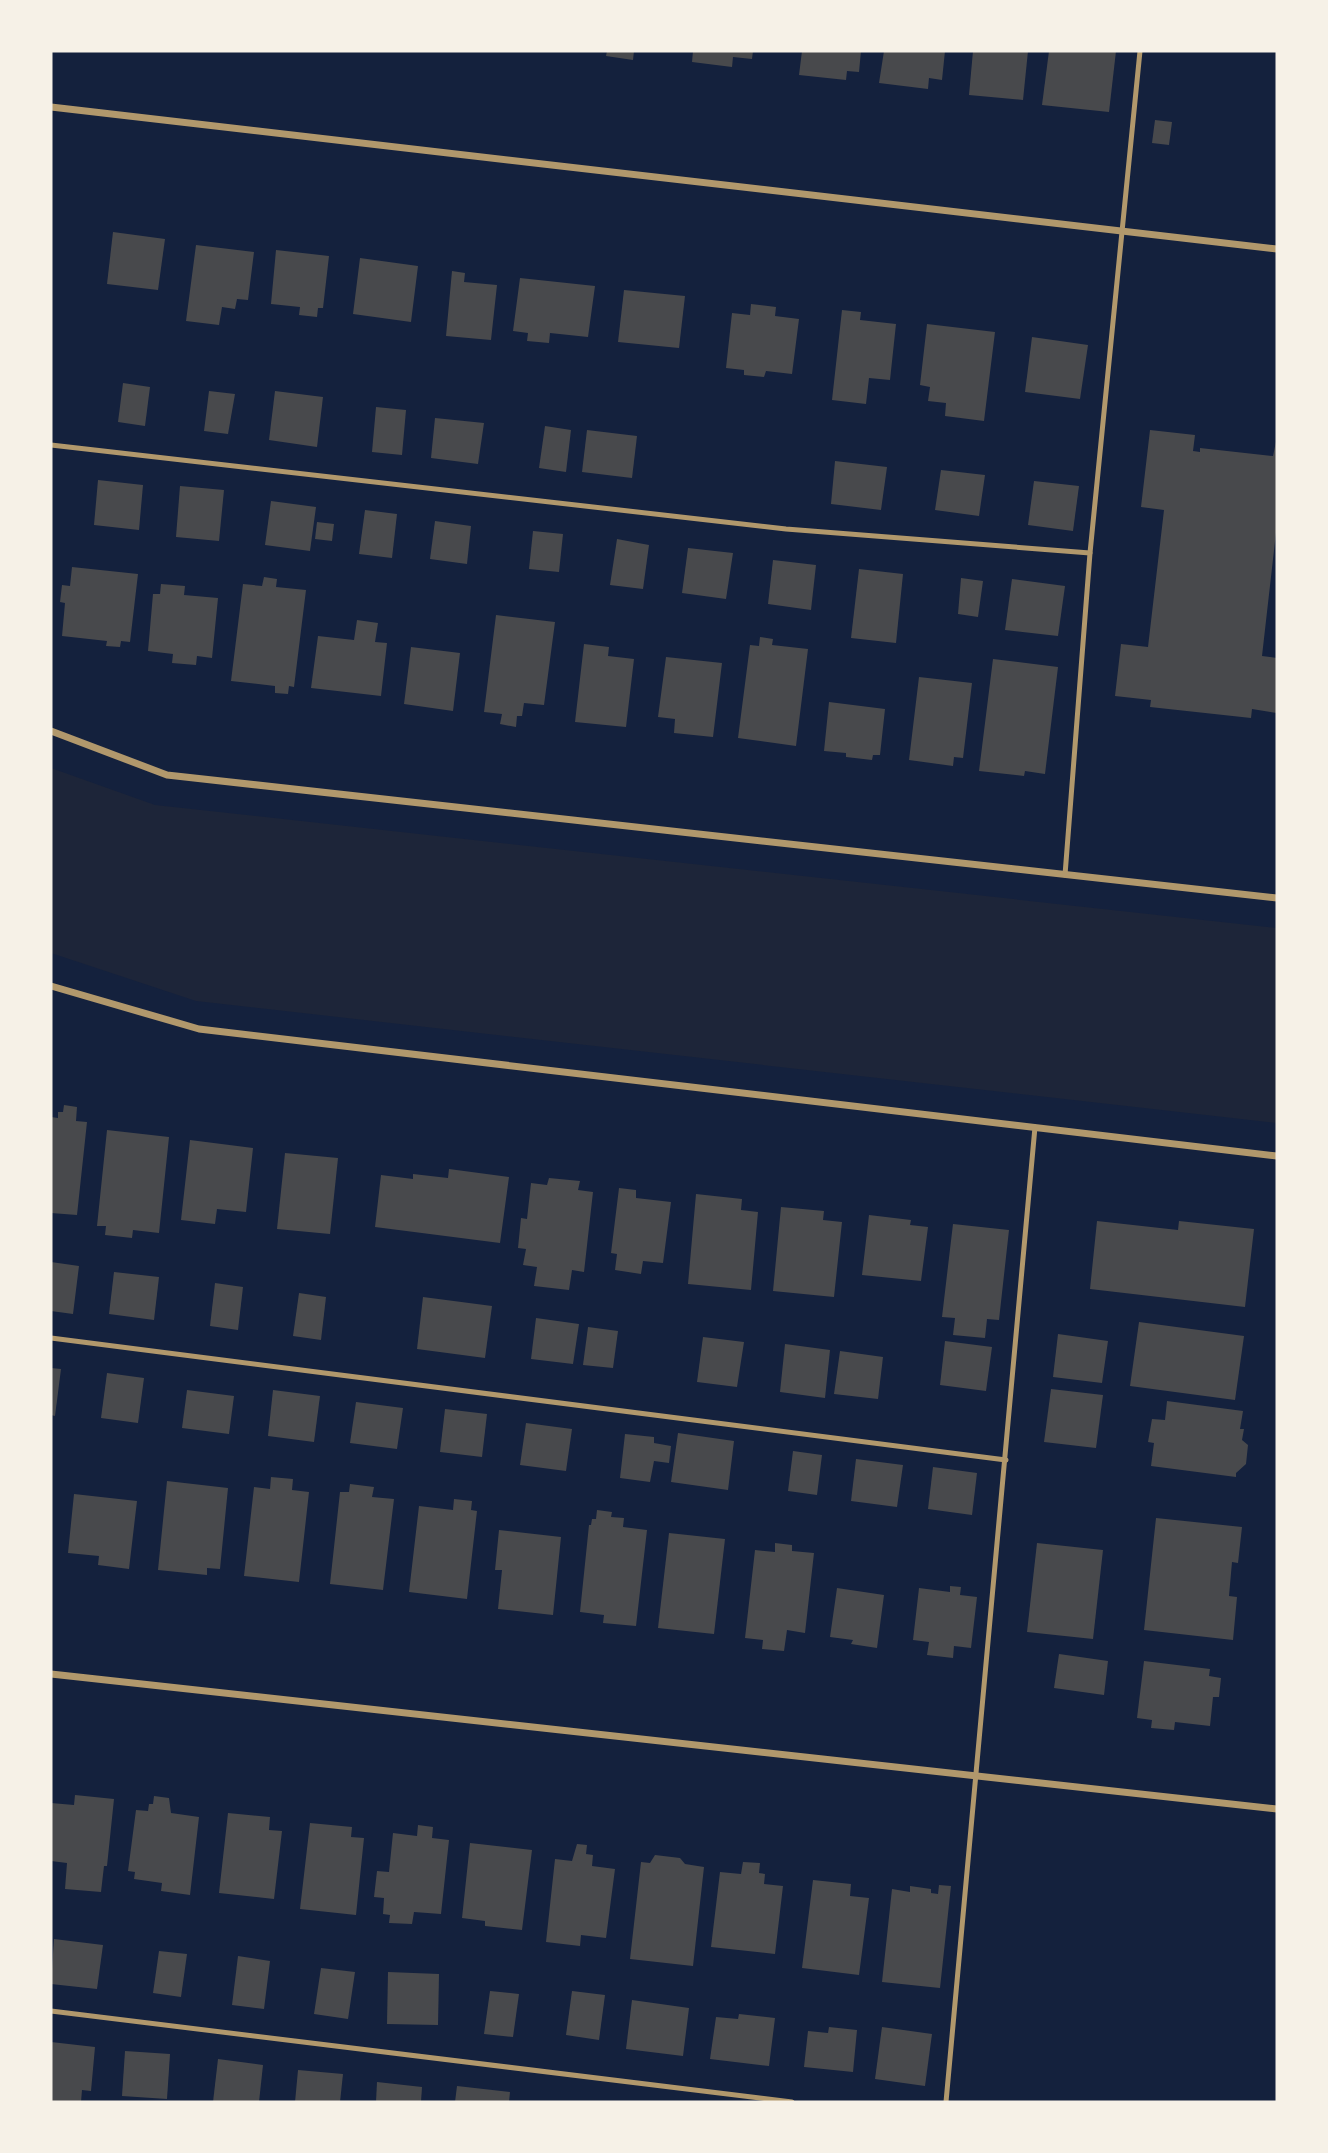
<svg xmlns="http://www.w3.org/2000/svg" width="1328" height="2153" font-family="'Exo 2',sans-serif">
<rect width="100%" height="100%" fill="#14213d"/>
<path fill="#1d2539" d="M51,768l104,37 1122,123v195l-1081,-122 -145,-48z"/>
<g fill="#48494c">
<path d="M607,51h27l-1,9 -27,-4z"/>
<path d="M693,51h60l-1,8 -19,-2 -1,10 -40,-5z"/>
<path d="M802,51h59l-2,21 -12,-1 -1,9 -47,-5z"/>
<path d="M884,51h61l-3,29 -13,-2 -1,11 -49,-6z"/>
<path d="M973,51h55l-5,49 -54,-5z"/>
<path d="M1049,51h67l-7,61 -67,-7z"/>
<path d="M1155,120l17,2 -3,23 -17,-2z"/>
<path d="M113,232l52,7 -7,51 -51,-6z"/>
<path d="M196,245l58,7 -6,48 -11,-1 -2,10 -13,-2 -3,18 -33,-4z"/>
<path d="M276,250l53,6 -6,52h-5l-1,9 -18,-2 1,-8 -29,-3z"/>
<path d="M360,258l58,8 -7,56 -58,-8z"/>
<path d="M452,271l13,2 -1,9 33,3 -6,55 -45,-4z"/>
<path d="M520,278l75,8 -7,51 -38,-4 -1,10 -22,-2 1,-8 -15,-2z"/>
<path d="M624,290l61,6 -6,52 -61,-6z"/>
<path d="M751,304l25,3 -1,9 24,3 -7,55 -26,-3 -2,6 -20,-2v-5l-18,-2 6,-55 18,2z"/>
<path d="M842,310l19,2 -1,8 36,4 -6,56 -21,-2 -3,26 -34,-4z"/>
<path d="M927,324l68,8 -11,89 -39,-5 1,-13 -18,-2 2,-14 -10,-2z"/>
<path d="M1032,337l56,8 -8,54 -55,-7z"/>
<path d="M123,383l27,4 -5,39 -27,-4z"/>
<path d="M209,391l26,3 -7,40 -24,-3z"/>
<path d="M275,391l48,6 -6,50 -48,-7z"/>
<path d="M376,407l30,3 -4,45 -30,-3z"/>
<path d="M435,418l49,5 -6,41 -47,-6z"/>
<path d="M545,426l26,4 -5,42 -27,-4z"/>
<path d="M587,430l50,6 -5,42 -50,-6z"/>
<path d="M1150,430l45,5 -2,16 7,1v-4l73,8 4,-19v87l-15,132 15,2v55l-25,-4 -1,9 -101,-11 1,-7 -36,-4 6,-52 27,3 16,-137 -23,-3z"/>
<path d="M835,461l52,6 -6,43 -50,-6z"/>
<path d="M941,470l44,5 -6,41 -44,-6z"/>
<path d="M98,480l45,5 -4,45 -45,-5z"/>
<path d="M1034,481l45,5 -6,45 -45,-6z"/>
<path d="M180,486l44,4 -5,51 -43,-4z"/>
<path d="M271,501l45,6 -6,44 -45,-6z"/>
<path d="M365,510l32,4 -5,44 -33,-4z"/>
<path d="M435,521l36,5 -4,38 -37,-5z"/>
<path d="M317,522l17,2 -2,17 -17,-2z"/>
<path d="M533,531l30,3 -4,38 -30,-3z"/>
<path d="M617,539l32,6 -6,44 -33,-4z"/>
<path d="M688,548l45,5 -7,46 -44,-6z"/>
<path d="M773,560l43,5 -5,45 -43,-6z"/>
<path d="M72,567l66,7 -8,68 -9,-1 -1,6 -14,-1 1,-5 -45,-5 3,-33 -5,-1 2,-17 8,1z"/>
<path d="M859,569l44,5 -7,69 -45,-5z"/>
<path d="M264,577l13,2 -1,8 30,3 -12,97 -5,-1 -1,8 -13,-1v-7l-44,-5 12,-97 19,2z"/>
<path d="M961,578l22,3 -5,36 -20,-3z"/>
<path d="M1012,579l53,7 -7,50 -53,-6z"/>
<path d="M161,584l24,2 -1,9 34,3 -6,60 -15,-2 -1,9 -24,-2 1,-9 -25,-3 5,-57h7z"/>
<path d="M496,615l59,7 -11,83 -20,-2 -2,13h-5l-1,11 -16,-3 2,-10 -18,-2z"/>
<path d="M357,620l21,3 -3,19 12,1 -6,53 -70,-8 7,-52 36,4z"/>
<path d="M760,637l13,2 -1,6 36,4 -12,97 -58,-8 12,-93 9,1z"/>
<path d="M584,644l25,3 -1,9 26,3 -8,68 -51,-5z"/>
<path d="M411,647l49,6 -7,58 -49,-7z"/>
<path d="M666,657l56,6 -9,74 -39,-4 1,-14 -17,-2z"/>
<path d="M993,659l65,8 -13,107 -20,-3 -1,5 -45,-5z"/>
<path d="M919,677l53,6 -9,75 -9,-1 -1,9 -44,-6z"/>
<path d="M829,702l56,7 -5,46h-7l-1,5 -26,-3v-4l-22,-2z"/>
<path d="M64,1105l13,2 -1,14 11,1 -10,93 -26,-2v-96l7,1v-6h5z"/>
<path d="M107,1130l62,7 -10,96 -26,-3 -1,8 -27,-3 1,-9h-9z"/>
<path d="M190,1140l63,8 -7,64 -29,-3 -2,15 -34,-4z"/>
<path d="M285,1153l53,5 -8,76 -53,-5z"/>
<path d="M449,1169l60,8 -9,66 -125,-16 6,-52 32,4v-5l35,4z"/>
<path d="M549,1178l31,3 -2,9 15,2 -9,80 -12,-2 -3,20 -35,-4 3,-19 -14,-2 3,-16 -8,-1 3,-30 6,1 4,-36 16,2z"/>
<path d="M619,1188l17,2v8l35,4 -8,61 -20,-2 -2,13 -26,-4 2,-16 -6,-1z"/>
<path d="M696,1194l46,5 -1,11 17,2 -7,78 -63,-6z"/>
<path d="M781,1207l43,4 -1,9 19,2 -8,75 -61,-6z"/>
<path d="M869,1215l42,5 -1,5 18,2 -7,54 -59,-6z"/>
<path d="M1097,1221l81,9 1,-9 75,8 -9,78 -155,-18z"/>
<path d="M953,1224l56,6 -10,90 -12,-1 -2,19 -32,-3 2,-17 -13,-1z"/>
<path d="M51,1262l28,4 -6,48 -22,-3z"/>
<path d="M114,1272l45,5 -5,43 -45,-6z"/>
<path d="M215,1283l28,4 -5,43 -28,-4z"/>
<path d="M299,1293l27,4 -5,43 -28,-4z"/>
<path d="M423,1297l69,9 -7,52 -68,-9z"/>
<path d="M536,1318l43,6 -6,40 -42,-5z"/>
<path d="M1139,1322l105,14 -9,64 -105,-14z"/>
<path d="M588,1327l30,4 -5,37 -30,-3z"/>
<path d="M1058,1334l50,7 -6,42 -49,-6z"/>
<path d="M703,1337l41,5 -7,45 -40,-5z"/>
<path d="M945,1341l47,6 -6,44 -46,-6z"/>
<path d="M785,1344l45,6 -5,48 -45,-6z"/>
<path d="M840,1351l43,6 -5,42 -44,-5z"/>
<path d="M51,1368l10,1 -6,47 -4,-1z"/>
<path d="M107,1373l37,5 -6,45 -37,-5z"/>
<path d="M1051,1389l52,6 -7,53 -52,-6z"/>
<path d="M187,1390l47,6 -5,38 -47,-6z"/>
<path d="M273,1390l47,6 -6,46 -46,-6z"/>
<path d="M1167,1401l76,10 -3,18h4l-2,11 6,5 -2,19 -10,9v4l-85,-11 3,-23 -6,-1 4,-23 13,1z"/>
<path d="M356,1402l47,6 -6,41 -47,-6z"/>
<path d="M445,1409l42,5 -5,43 -42,-5z"/>
<path d="M526,1423l46,6 -6,42 -46,-6z"/>
<path d="M678,1433l56,8 -6,49 -57,-8z"/>
<path d="M625,1434l29,3v6l17,3 -2,17 -15,-2 -4,21 -30,-4z"/>
<path d="M793,1451l29,4 -5,40 -29,-4z"/>
<path d="M856,1459l47,6 -6,42 -46,-6z"/>
<path d="M933,1467l44,6 -5,42 -44,-6z"/>
<path d="M271,1477l22,2 -1,11 17,2 -10,90 -55,-6 10,-89 16,2z"/>
<path d="M167,1481l61,7 -8,81 -13,-1v7l-49,-5z"/>
<path d="M350,1484l24,3 -2,10 22,2 -11,91 -53,-6 10,-92h9z"/>
<path d="M74,1494l63,7 -8,68 -31,-4 1,-9 -31,-3z"/>
<path d="M454,1499l18,2 -1,9 6,1 -10,88 -58,-7 10,-86 34,4z"/>
<path d="M597,1510l15,2 -1,5 13,1 -1,9 24,3 -11,96 -33,-3 1,-8 -24,-3 9,-87h2l1,-6h4z"/>
<path d="M1156,1518l86,9 -4,36 -6,-1 -3,34 8,1 -4,43 -89,-10z"/>
<path d="M499,1530l62,7 -8,78 -55,-6 4,-39h-7z"/>
<path d="M669,1533l56,6 -11,95 -56,-6z"/>
<path d="M775,1543l17,2v6l22,2 -9,80 -18,-3 -3,21 -22,-2 1,-9 -18,-2 10,-88 20,2z"/>
<path d="M1037,1543l66,7 -10,89 -66,-7z"/>
<path d="M950,1586l11,1 -1,8 17,2 -6,51 -17,-2 -1,12 -26,-3 2,-13 -16,-2 6,-52 31,4z"/>
<path d="M837,1588l47,7 -7,53 -26,-4 2,-4 -23,-3z"/>
<path d="M1059,1654l49,7 -4,34 -50,-7z"/>
<path d="M1144,1661l66,8 -1,7 12,2 -2,19h-6l-3,29 -35,-4 -1,8 -23,-2 1,-8 -15,-2z"/>
<path d="M75,1795l39,4 -7,67h-3l-3,26 -36,-3 2,-26 -16,-2v-58l23,2z"/>
<path d="M154,1796l15,2 2,15 28,4 -9,78 -29,-4 1,-8 -28,-4 1,-7 -7,-1 8,-61 12,1 1,-7h4z"/>
<path d="M228,1813l42,4 -1,13 13,1 -8,68 -55,-6z"/>
<path d="M310,1823l42,4 -1,10 13,1 -8,77 -56,-6z"/>
<path d="M418,1825l15,2 -1,11 17,2 -8,74 -27,-2 -2,12 -23,-1 1,-8 -7,-1 1,-16 -10,-1 3,-26 12,1 4,-39 24,3z"/>
<path d="M470,1843l62,7 -10,80 -37,-4v-5l-23,-3z"/>
<path d="M577,1844l10,1 -1,9 7,1 -1,11 23,3 -9,69 -25,-3 -1,11 -34,-4 9,-83 17,2z"/>
<path d="M655,1855l25,3 5,6 19,3 -11,99 -63,-7 11,-97 9,1z"/>
<path d="M743,1862l17,1 -1,10 6,1 -1,10 19,2 -8,68 -64,-7 9,-75 21,2z"/>
<path d="M813,1880l38,4 -1,12 19,2 -10,77 -57,-7z"/>
<path d="M939,1885l12,1 -11,102 -58,-6 10,-93 18,3v-6l21,3v4l7,1z"/>
<path d="M54,1939l49,6 -6,44 -46,-5z"/>
<path d="M159,1951l28,3 -6,43 -28,-4z"/>
<path d="M238,1956l32,5 -6,48 -32,-4z"/>
<path d="M321,1968l34,4 -7,47 -34,-5z"/>
<path d="M388,1972l51,2 -1,51 -51,-1z"/>
<path d="M490,1991l29,3 -6,43 -29,-3z"/>
<path d="M572,1991l33,4 -6,45 -33,-5z"/>
<path d="M632,2000l57,8 -6,48 -57,-7z"/>
<path d="M739,2014l36,4 -6,48 -59,-7 6,-42 22,2z"/>
<path d="M829,2027l28,3 -4,42 -49,-5 4,-36 20,2z"/>
<path d="M882,2027l50,7 -7,52 -50,-7z"/>
<path d="M51,2042l44,5 -4,44 -9,-1 -1,12h-30z"/>
<path d="M125,2051l45,3 -3,45 -45,-3z"/>
<path d="M218,2059l45,6 -4,37h-46z"/>
<path d="M298,2070l45,4 -3,28h-45z"/>
<path d="M377,2082l45,5 -1,15h-45z"/>
<path d="M457,2086l53,6 -1,10h-54z"/>
</g>
<g fill="none" stroke-linecap="round" stroke-linejoin="round">
<g stroke="#b1986c" stroke-width="5">
<path d="M51,445l735,84 304,24"/>
<path d="M1065,875l25,-322 50,-502"/>
<path d="M51,1338l955,122"/>
<path d="M51,2011l741,91"/>
<path d="M946,2102l89,-975"/>
</g>
<g stroke="#b1986c" stroke-width="7">
<path d="M51,107l1226,142"/>
<path d="M51,731l116,44 1110,123"/>
<path d="M51,986l148,43 1078,127"/>
<path d="M51,1674l1226,135"/>
</g>
</g>
<rect width="1328" height="2153" fill="none" stroke="#f6f1e7" stroke-width="105"/>
</svg>
